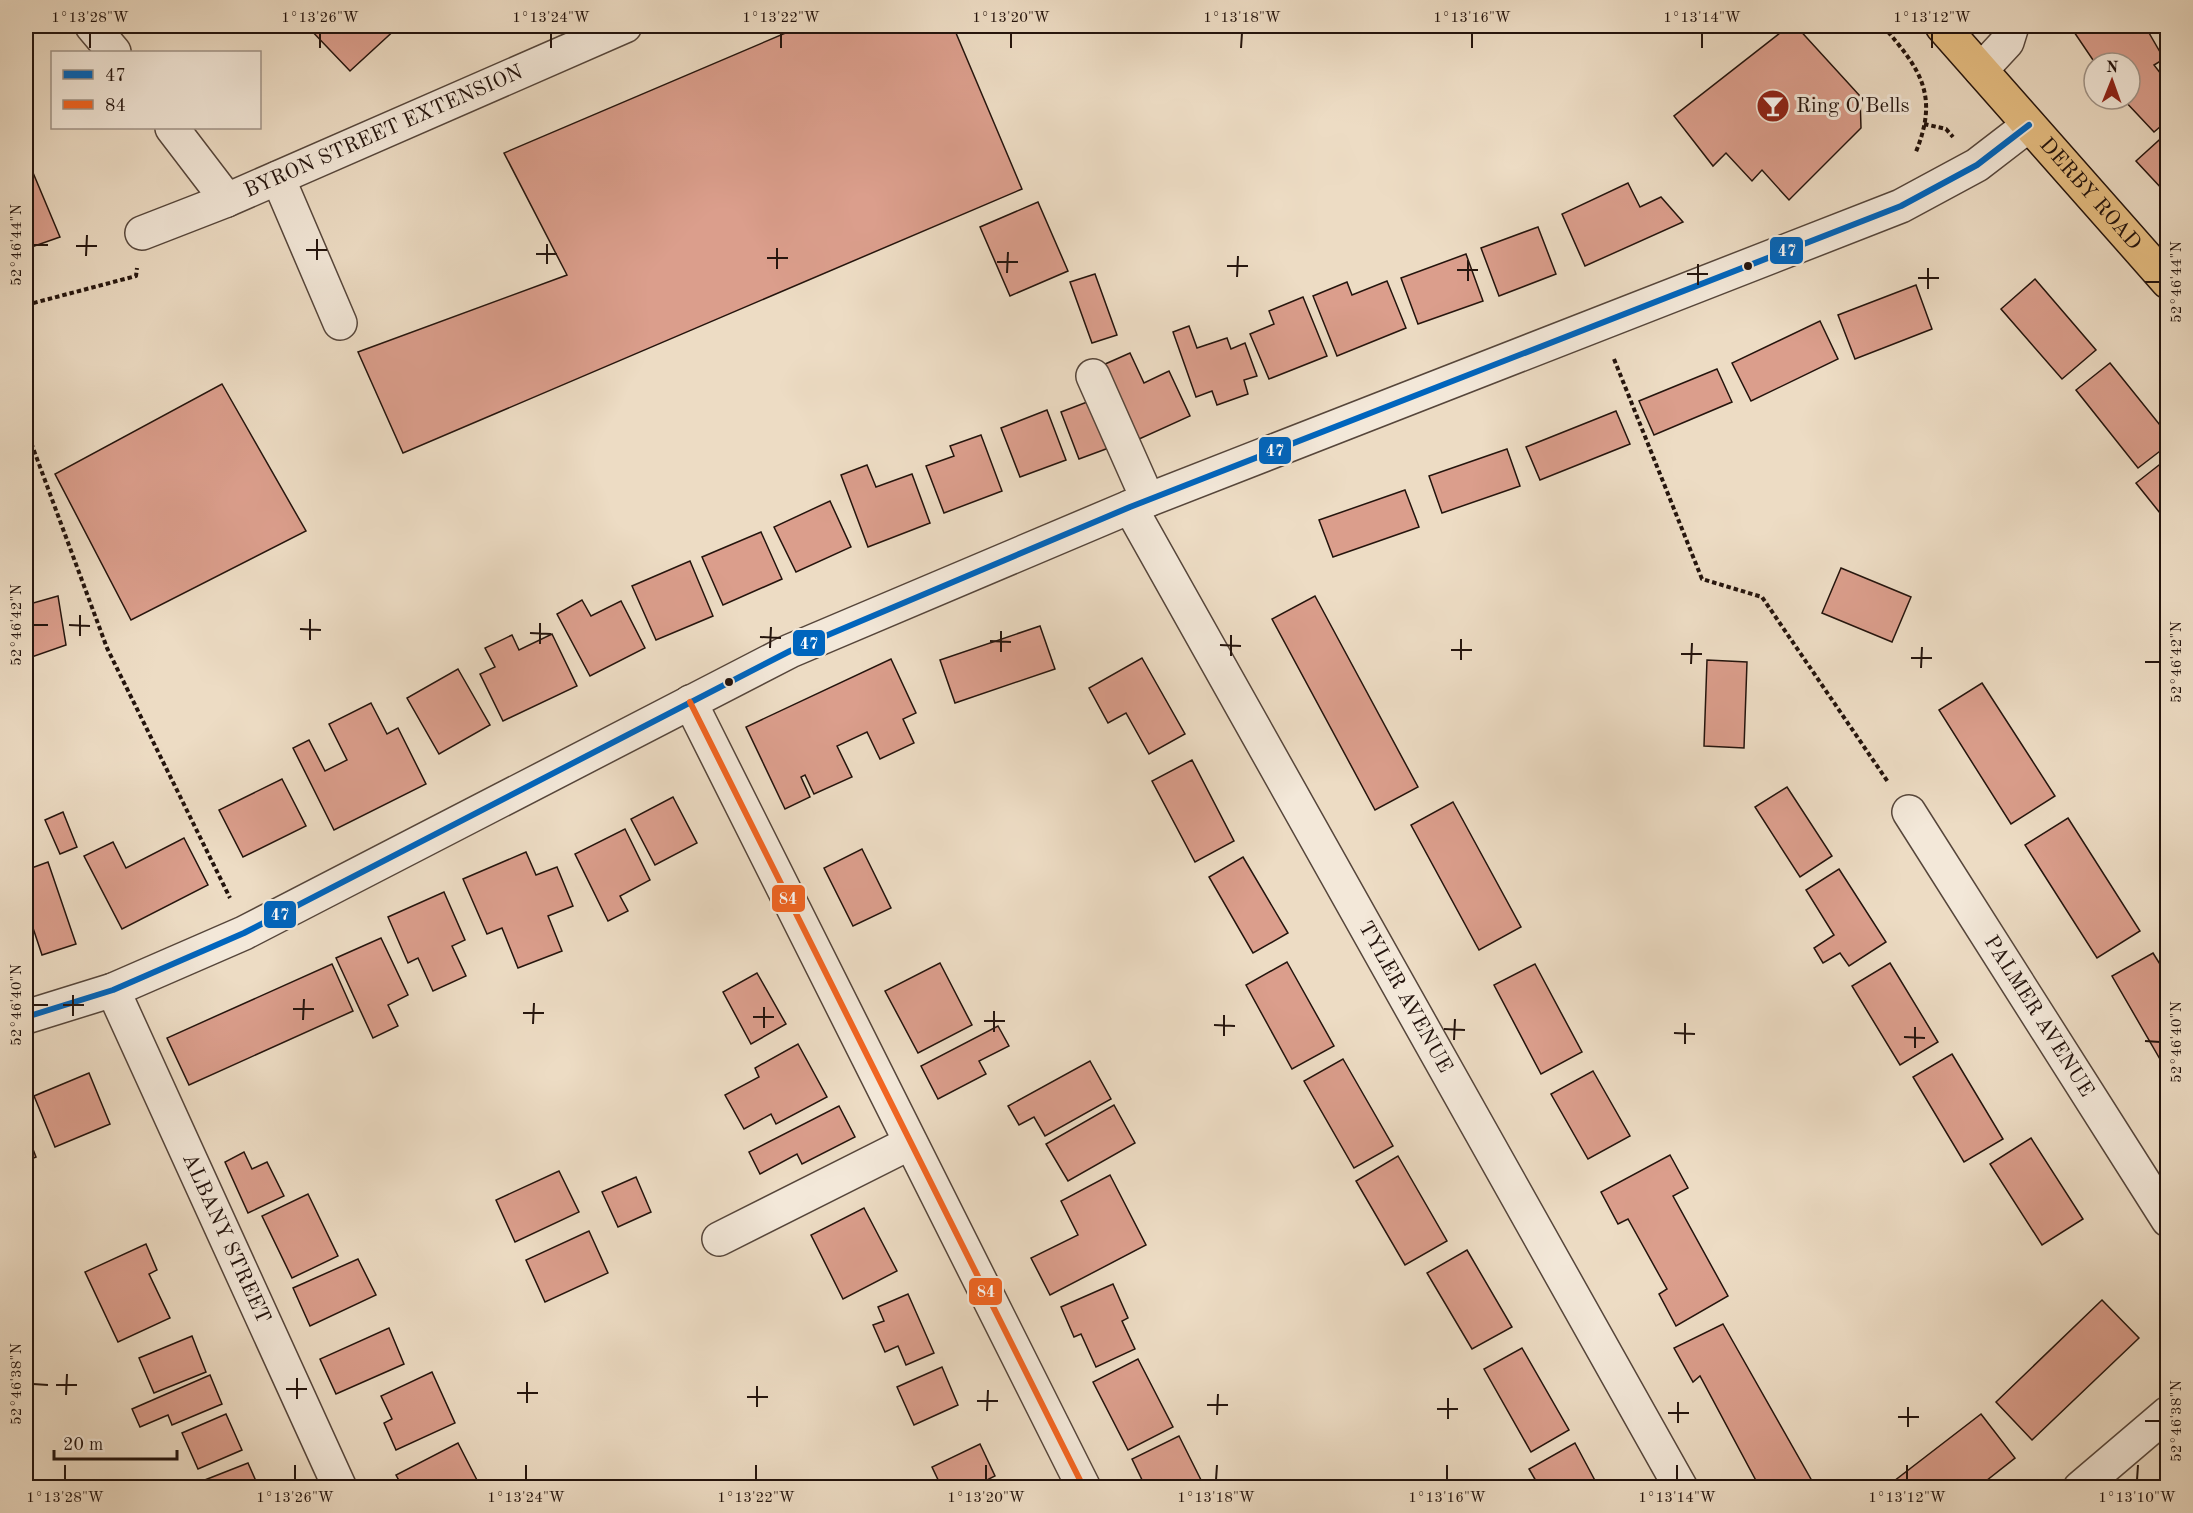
<svg xmlns="http://www.w3.org/2000/svg" width="2193" height="1513" font-family="'Old Standard TT',serif">
<rect width="100%" height="100%" fill="#eddcc4"/>
<filter id="stains"><feTurbulence type="fractalNoise" baseFrequency=".00333" numOctaves="4"/><feColorMatrix values="0 0 0 0 .2 0 0 0 0 .09 0 0 0 0 .02 0 0 0 .5 -.17"/></filter>
<radialGradient id="worn" r=".72"><stop offset=".6" stop-color="#630" stop-opacity="0"/><stop offset="1" stop-color="#630" stop-opacity=".3"/></radialGradient>
<g fill="#db9e8c" stroke="#24140d" stroke-width="1.5">
<path d="M307,26h92l-49,45z"/>
<path d="M802,26h151l69,163 -619,264 -45,-101 209,-77 -63,-122z"/>
<path d="M1789,26h7l64,70 1,32 -72,72 -27,-30 -10,11 -26,-28 -13,13 -39,-50z"/>
<path d="M2070,26h75l19,33 -10,6 14,18v37l-14,12 -31,-33h7v-36h-35z"/>
<path d="M2168,132v54l-5,4 -27,-29z"/>
<path d="M26,156l34,81 -34,12z"/>
<path d="M1628,183l12,24 21,-10 22,25 -98,44 -23,-52z"/>
<path d="M1038,202l30,69 -58,25 -30,-69z"/>
<path d="M1538,227l18,47 -57,22 -18,-48z"/>
<path d="M1466,254l17,47 -65,23 -17,-46z"/>
<path d="M1095,274l22,61 -25,8 -22,-61z"/>
<path d="M2035,279l61,71 -34,29 -61,-70z"/>
<path d="M1387,281l19,47 -69,28 -24,-60 34,-14 5,13z"/>
<path d="M1916,285l16,44 -77,30 -17,-44z"/>
<path d="M1303,297l24,59 -58,23 -19,-45 24,-10 -5,-13z"/>
<path d="M1820,321l18,38 -87,42 -19,-38z"/>
<path d="M1189,326l8,22 30,-10 4,11 14,-6 12,33 -13,4 4,14 -31,11 -5,-14 -16,6 -23,-65z"/>
<path d="M1130,353l14,30 25,-12 21,45 -53,24 -34,-75z"/>
<path d="M2110,363l58,72v10l-30,23 -62,-78z"/>
<path d="M1717,369l15,33 -78,33 -15,-34z"/>
<path d="M222,384l84,147 -175,89 -76,-146z"/>
<path d="M1095,399l19,47 -35,13 -18,-47z"/>
<path d="M1047,410l19,50 -46,17 -19,-49z"/>
<path d="M1616,411l14,33 -90,36 -14,-33z"/>
<path d="M981,435l21,56 -58,22 -18,-47 28,-10 -4,-10z"/>
<path d="M1507,449l13,37 -78,27 -13,-37z"/>
<path d="M2168,458v65l-32,-40z"/>
<path d="M867,465l9,22 36,-13 18,49 -62,24 -27,-72z"/>
<path d="M1405,490l14,37 -86,30 -14,-37z"/>
<path d="M830,501l21,46 -55,25 -22,-45z"/>
<path d="M761,532l21,47 -59,26 -21,-48z"/>
<path d="M690,561l23,55 -57,24 -24,-54z"/>
<path d="M1841,568l70,29 -19,45 -70,-29z"/>
<path d="M58,596l8,49 -40,14v-54z"/>
<path d="M1315,596l103,191 -43,23 -103,-191z"/>
<path d="M582,600l9,16 30,-15 24,47 -55,28 -33,-62z"/>
<path d="M1040,626l15,43 -100,34 -15,-43z"/>
<path d="M552,634l25,52 -74,35 -23,-47 15,-7 -10,-19 27,-13 7,15z"/>
<path d="M1142,658l43,76 -36,20 -23,-41 -18,10 -19,-35z"/>
<path d="M891,659l25,54 -13,6 11,24 -34,16 -13,-27 -30,14 15,31 -38,17 -9,-19 -4,2 9,20 -25,12 -39,-82z"/>
<path d="M1707,660l40,2 -3,86 -40,-2z"/>
<path d="M458,669l32,56 -51,29 -32,-56z"/>
<path d="M1982,683l73,113 -44,28 -72,-114z"/>
<path d="M371,703l16,31 11,-6 28,56 -92,46 -41,-82 16,-8 16,31 22,-11 -18,-36z"/>
<path d="M1192,760l42,81 -39,21 -43,-81z"/>
<path d="M282,779l24,47 -63,31 -24,-47z"/>
<path d="M1787,787l45,69 -32,21 -45,-70z"/>
<path d="M673,797l24,46 -42,22 -24,-46z"/>
<path d="M1453,802l68,125 -42,23 -68,-125z"/>
<path d="M63,812l14,35 -17,7 -15,-34z"/>
<path d="M2068,818l72,113 -43,27 -72,-113z"/>
<path d="M625,829l25,51 -30,16 8,15 -20,10 -33,-67z"/>
<path d="M184,838l24,47 -86,44 -38,-73 29,-14 13,26z"/>
<path d="M862,849l29,59 -38,18 -29,-58z"/>
<path d="M526,852l10,23 21,-8 16,39 -25,10 14,35 -44,17 -16,-40 -15,6 -24,-55z"/>
<path d="M1243,857l45,76 -35,20 -44,-76z"/>
<path d="M48,862l28,82 -34,11 -16,-48v-37z"/>
<path d="M1839,869l47,73 -37,24 -9,-13 -17,10 -9,-15 20,-13 -28,-45z"/>
<path d="M444,892l21,48 -13,6 14,30 -33,15 -15,-33 -10,5 -20,-46z"/>
<path d="M381,938l27,57 -20,10 10,21 -25,12 -37,-80z"/>
<path d="M2153,953l15,24v96l-56,-97z"/>
<path d="M1287,962l47,84 -42,23 -46,-84z"/>
<path d="M940,963l32,62 -54,28 -33,-62z"/>
<path d="M1890,963l48,79 -38,23 -48,-79z"/>
<path d="M332,964l21,47 -164,74 -22,-47z"/>
<path d="M1535,964l47,88 -41,22 -47,-89z"/>
<path d="M757,973l29,51 -35,20 -28,-52z"/>
<path d="M998,1026l11,20 -30,15 7,13 -48,25 -17,-33z"/>
<path d="M798,1044l29,53 -51,27 -5,-10 -27,15 -19,-34 34,-18 -4,-9z"/>
<path d="M1952,1054l51,85 -39,23 -51,-85z"/>
<path d="M1343,1059l50,87 -39,22 -50,-87z"/>
<path d="M1090,1061l21,38 -66,37 -11,-19 -15,8 -11,-19z"/>
<path d="M1593,1071l37,65 -42,23 -37,-65z"/>
<path d="M89,1073l21,51 -55,23 -21,-51z"/>
<path d="M1114,1105l21,38 -67,38 -22,-37z"/>
<path d="M839,1106l16,31 -53,27 -5,-10 -37,20 -11,-22z"/>
<path d="M26,1131l10,26 -10,4z"/>
<path d="M2031,1138l52,81 -41,26 -52,-81z"/>
<path d="M244,1152l8,17 15,-7 17,34 -36,17 -23,-51z"/>
<path d="M1670,1155l18,33 -15,8 55,100 -52,30 -17,-32 8,-5 -39,-70 -10,5 -17,-32z"/>
<path d="M1398,1156l49,85 -42,24 -49,-84z"/>
<path d="M559,1171l20,41 -64,30 -19,-42z"/>
<path d="M1110,1175l36,70 -96,50 -19,-37 47,-23 -17,-34z"/>
<path d="M636,1177l15,35 -33,15 -16,-35z"/>
<path d="M308,1194l30,62 -46,22 -30,-62z"/>
<path d="M864,1208l33,63 -54,28 -32,-64z"/>
<path d="M589,1231l19,42 -63,29 -19,-42z"/>
<path d="M146,1244l11,26 -8,4 21,44 -52,24 -33,-70z"/>
<path d="M1467,1250l45,77 -40,22 -45,-76z"/>
<path d="M358,1259l18,36 -66,31 -17,-38z"/>
<path d="M1113,1284l15,34 -6,3 13,28 -39,18 -15,-33 -7,3 -13,-30z"/>
<path d="M908,1294l26,59 -28,12 -8,-19 -13,6 -12,-27 11,-4 -6,-14z"/>
<path d="M2102,1300l37,38 -107,102 -36,-38z"/>
<path d="M1723,1324l93,164h-56l-60,-112 -7,6 -19,-34z"/>
<path d="M389,1328l15,36 -68,30 -16,-35z"/>
<path d="M192,1336l14,36 -52,21 -15,-35z"/>
<path d="M1522,1348l47,82 -38,22 -47,-83z"/>
<path d="M1138,1359l35,68 -45,23 -35,-68z"/>
<path d="M942,1367l16,38 -44,20 -17,-38z"/>
<path d="M432,1372l23,51 -59,27 -12,-27 8,-4 -11,-23z"/>
<path d="M210,1375l12,29 -50,21 -4,-10 -28,12 -8,-18z"/>
<path d="M226,1414l16,36 -44,19 -16,-36z"/>
<path d="M1981,1414l34,44 -38,30h-92z"/>
<path d="M1179,1436l26,52h-59l-14,-29z"/>
<path d="M458,1443l23,45h-78l-7,-13z"/>
<path d="M1575,1443l24,45h-59l-11,-19z"/>
<path d="M980,1444l15,32 -24,12h-29l-10,-21z"/>
<path d="M248,1463l11,25h-66l-1,-3z"/>
</g>
<g fill="none" stroke-linecap="round" stroke-linejoin="round">
<g stroke="#56463b" stroke-width="36">
<g id="minor">
<path d="M92,26l22,26"/>
<path d="M1981,70l26,-28 5,-16"/>
<path d="M172,128l55,72"/>
<path d="M278,178l62,145"/>
<path id="s1" d="M142,233l85,-33 398,-174"/>
<path d="M1093,376l55,124"/>
<path id="s2" d="M1130,507l551,981"/>
<path d="M690,702l394,786"/>
<path id="s3" d="M1909,812l259,408"/>
<path id="s4" d="M113,990l227,498"/>
<path d="M26,1017l87,-27 131,-57 546,-282 340,-144 771,-301 76,-41 52,-40"/>
<path d="M719,1239l191,-96"/>
<path d="M2080,1488l88,-75"/>
</g>
</g>
<g stroke="#24140d" stroke-width="36">
<g id="highway">
<path id="s5" d="M1942,26l226,256"/>
</g>
</g>
<g stroke="#24140d" stroke-width="4" stroke-dasharray="4.5 3" stroke-linecap="butt">
<path d="M1883,26c37,43 57,69 32,128"/>
<path d="M1924,124l22,5 7,8"/>
<path d="M26,305l110,-29 1,-8"/>
<path d="M1614,359l88,220 60,18 126,185"/>
<path d="M26,429l81,219 123,250"/>
</g>
<use href="#minor" stroke="#f3e8d9" stroke-width="33"/>
<use href="#highway" stroke="#e6be82" stroke-width="33"/>
<g stroke="#f3e8d9" stroke-width="10">
<path id="bus-1" d="M26,1017l87,-27 131,-57 546,-282 340,-144 771,-301 76,-41 52,-40"/>
</g>
<g stroke="#f3e8d9" stroke-width="10">
<path id="bus-2" d="M690,702l394,786"/>
</g>
<use href="#bus-1" stroke="#0065bd" stroke-width="6"/>
<use href="#bus-2" stroke="#f26522" stroke-width="6"/>
</g>
<path fill="none" stroke="#24140d" stroke-width="2" d="M90,48v-15M320,48v-15M551,48v-15M781,48v-15M1011,48v-15M1241,48l1,-15M1472,48v-15M1702,48v-15M1932,48v-15M33,245h15M76,246h21M306,250h21M536,254h21M86,256l1,-21M767,258h21M317,260v-21M997,262h21M547,264v-20M1227,266h21M777,269v-21M1457,270h21M1007,273l1,-21M1687,274h21M1237,277l1,-21M1918,278h21M1468,281v-21M2145,282h15M1698,285v-21M1928,289v-21M33,625h15M69,625l21,1M300,629l21,1M530,633l21,1M80,636v-21M760,637l21,1M310,640v-21M990,641l21,1M540,644v-21M1220,645l21,1M770,648l1,-21M1451,650h21M1001,652v-21M1681,654h21M1231,656v-21M1911,658h21M1461,660v-21M2145,662h15M1691,664l1,-21M1921,668l1,-21M33,1005h15M63,1005h21M293,1009h21M523,1013h21M73,1016v-21M753,1017h21M303,1020l1,-21M984,1021h21M533,1024l1,-21M1214,1025l21,1M764,1028v-21M1444,1029l21,1M994,1032v-21M1674,1033l21,1M1224,1036v-21M1904,1037l21,1M1454,1040l1,-21M2145,1041l15,1M1685,1044v-21M1915,1048v-21M33,1384l15,1M56,1385h21M286,1389h21M517,1393h21M66,1395l1,-21M747,1397h21M297,1399v-21M977,1401h21M527,1403v-21M1207,1405h21M757,1407v-21M1437,1409h21M987,1411l1,-21M1668,1413h21M1217,1415l1,-21M1898,1417h21M1448,1419v-21M2145,1421h15M1678,1423v-21M1908,1427v-20M65,1480v-15M295,1480v-15M526,1480v-15M756,1480v-15M986,1480v-15M1216,1480l1,-15M1447,1480v-15M1677,1480v-15M1907,1480v-15M2137,1480l1,-15"/>
<defs>
<g id="bar-disc" transform="scale(1.725)"><circle r="9.5" fill="#8f2418" stroke="#f3e8d9"/><path d="M-6-5H6L.8 .8V4.5H3.5V6h-7V4.5H-.8V.8Z" fill="#fff"/></g>
</defs>
<g fill-rule="evenodd">
<use href="#bar-disc" x="1773" y="106"/>
</g>
<g fill="#24140d" stroke="#f3e8d9" stroke-width="2">
<circle cx="1748" cy="266" r="5"/>
<circle cx="729" cy="682" r="5"/>
</g>
<g text-anchor="middle" dominant-baseline="central" stroke-width="6" stroke-linejoin="round" paint-order="stroke">
<g font-size="21" fill="#24140d" stroke="#f3e8d9" text-anchor="start">
<text x="1796" y="106">Ring O'Bells</text>
</g>
<g font-size="21" fill="#24140d" stroke="#f3e8d9">
<text stroke="none"><textPath href="#s1" startOffset="262">BYRON STREET EXTENSION</textPath></text>
<text stroke="none"><textPath href="#s5" startOffset="224">DERBY ROAD</textPath></text>
<text stroke="none"><textPath href="#s2" startOffset="562">TYLER AVENUE</textPath></text>
<text stroke="none"><textPath href="#s3" startOffset="242">PALMER AVENUE</textPath></text>
<text stroke="none"><textPath href="#s4" startOffset="273">ALBANY STREET</textPath></text>
</g>
</g>
<g stroke="#f3e8d9" stroke-width="2">
<rect x="1769" y="236" width="35" height="29" rx="6" fill="#0065bd"/>
<rect x="1258" y="436" width="34" height="29" rx="6" fill="#0065bd"/>
<rect x="792" y="629" width="34" height="28" rx="6" fill="#0065bd"/>
<rect x="771" y="884" width="35" height="29" rx="6" fill="#f26522"/>
<rect x="263" y="900" width="34" height="29" rx="6" fill="#0065bd"/>
<rect x="968" y="1277" width="35" height="29" rx="6" fill="#f26522"/>
</g>
<g font-size="16" text-anchor="middle" font-weight="bold" fill="#fff">
<text x="1787" y="256">47</text>
<text x="1275" y="456">47</text>
<text x="809" y="649">47</text>
<text x="788" y="904">84</text>
<text x="280" y="920">47</text>
<text x="986" y="1297">84</text>
</g>
<rect width="2193" height="1513" fill="none" stroke="#eddcc4" stroke-width="66"/>
<rect x="51" y="51" width="210" height="78" fill="#f3e8d9" stroke="#a09387" stroke-width="1.5"/>
<rect x="63" y="70" width="30" height="9" fill="#0065bd" stroke="#a09387" stroke-width="1.5"/>
<text x="105" y="81" font-size="18" fill="#24140d">47</text>
<rect x="63" y="100" width="30" height="9" fill="#f26522" stroke="#a09387" stroke-width="1.5"/>
<text x="105" y="111" font-size="18" fill="#24140d">84</text>
<g transform="translate(2112 81) rotate(1)"><circle r="28" fill="#f3e8d9" stroke="#a09387" stroke-width="1.5"/>
<path d="M0-4.5L10 22L0 15L-10 22Z" fill="#8f2418"/>
<text y="-9" font-size="16" font-weight="bold" text-anchor="middle" fill="#24140d">N</text>
</g>
<path d="M54 1450v9h123v-9" fill="none" stroke="#24140d" stroke-width="3"/>
<text x="63" y="1450" font-size="18" fill="#24140d" stroke="#f3e8d9" stroke-width="4.5" paint-order="stroke">20 m</text>
<rect x="33" y="33" width="2127" height="1447" fill="none" stroke="#24140d" stroke-width="2"/>
<g font-size="15" text-anchor="middle" fill="#24140d">
<text x="90" y="22">1°13'28"W</text>
<text x="320" y="22">1°13'26"W</text>
<text x="551" y="22">1°13'24"W</text>
<text x="781" y="22">1°13'22"W</text>
<text x="1011" y="22">1°13'20"W</text>
<text x="1242" y="22">1°13'18"W</text>
<text x="1472" y="22">1°13'16"W</text>
<text x="1702" y="22">1°13'14"W</text>
<text x="1932" y="22">1°13'12"W</text>
<text transform="translate(16 245) rotate(-90)" y="5">52°46'44"N</text>
<text transform="translate(2176 282) rotate(-90)" y="5">52°46'44"N</text>
<text transform="translate(16 625) rotate(-90)" y="5">52°46'42"N</text>
<text transform="translate(2176 662) rotate(-90)" y="5">52°46'42"N</text>
<text transform="translate(16 1005) rotate(-90)" y="5">52°46'40"N</text>
<text transform="translate(2176 1042) rotate(-90)" y="5">52°46'40"N</text>
<text transform="translate(16 1384) rotate(-90)" y="5">52°46'38"N</text>
<text transform="translate(2176 1421) rotate(-90)" y="5">52°46'38"N</text>
<text x="65" y="1502">1°13'28"W</text>
<text x="295" y="1502">1°13'26"W</text>
<text x="526" y="1502">1°13'24"W</text>
<text x="756" y="1502">1°13'22"W</text>
<text x="986" y="1502">1°13'20"W</text>
<text x="1216" y="1502">1°13'18"W</text>
<text x="1447" y="1502">1°13'16"W</text>
<text x="1677" y="1502">1°13'14"W</text>
<text x="1907" y="1502">1°13'12"W</text>
<text x="2137" y="1502">1°13'10"W</text>
</g>
<rect width="100%" height="100%" filter="url(#stains)"/>
<rect width="100%" height="100%" fill="url(#worn)"/>
</svg>
